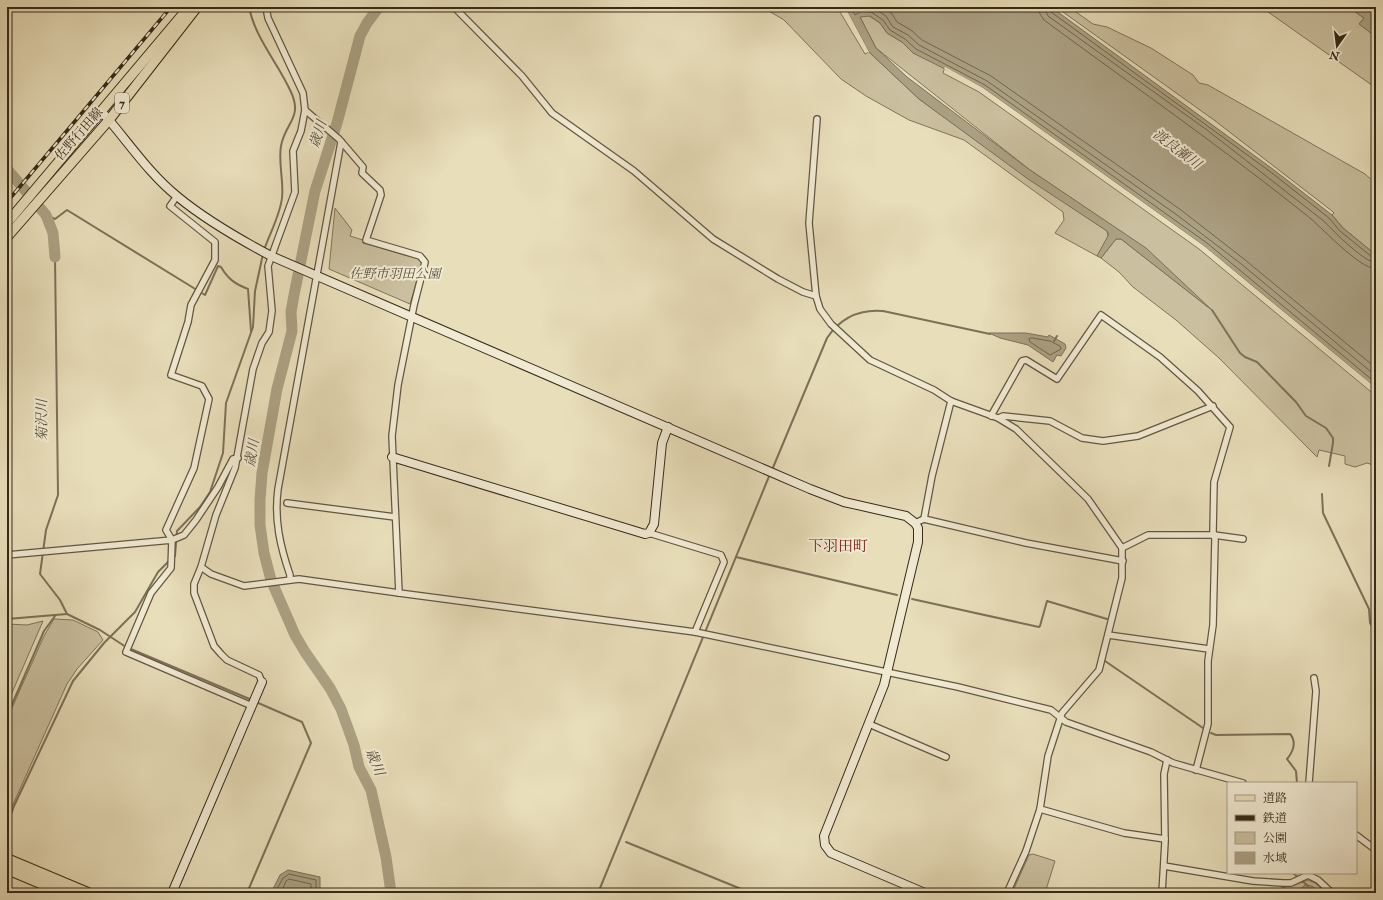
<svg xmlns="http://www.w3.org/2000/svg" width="1383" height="900" font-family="'IM FELL Double Pica','Noto Serif JP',serif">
<rect width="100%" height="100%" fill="#e8deba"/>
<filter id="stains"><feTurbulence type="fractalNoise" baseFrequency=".005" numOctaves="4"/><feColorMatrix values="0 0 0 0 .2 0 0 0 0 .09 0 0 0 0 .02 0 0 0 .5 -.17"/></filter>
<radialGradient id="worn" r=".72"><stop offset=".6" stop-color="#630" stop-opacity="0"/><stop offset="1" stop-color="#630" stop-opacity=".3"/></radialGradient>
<g fill="#cabf9e" stroke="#80745b">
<path d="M762,7h75l28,47 4,-2 50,47 109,79 79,53 1,6 -11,19 -42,-23 9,-13 -1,-8 -99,-72 -55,-20 -43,-24 -25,-17 -57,-59z"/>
<path d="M1056,7h13l24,17 14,3 44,21 42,27 6,8 9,2 157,89 11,10v71l-33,-27 -11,-13 2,-2 -2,-2 -118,-91z"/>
<path d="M1261,7h87l16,11 -4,6 16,13v51z"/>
<path d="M863,15l6,1 11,7 7,10 15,9 11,11 32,14 -2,6 36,19 220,157 177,147v70l-9,-3 -12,4 -10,-3v-8l-26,-6 -2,7 -98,-99 -43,-38 -43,-33 -14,-15 -18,-14 15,-19h5l87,68 -63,-59 -115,-78 -154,-122 -16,-31z"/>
<path d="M335,208l17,22 -2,6 13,4v3l56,16 3,4 -12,41 -81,-35z"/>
<path d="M54,619l19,1 25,12 5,8 -26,29 -10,15 -60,134v-99l37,-83z"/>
<path d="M43,621l-35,81 -1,-1v-77l20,1z"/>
<path d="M1033,854l22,7 -10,32h-33l17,-38z"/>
<path d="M1308,880l7,3 12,10h-60c13,-6 27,-7 41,-13z"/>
</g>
<g fill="#aba183" stroke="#7c7158">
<path d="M845,7h206l223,163 58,45 11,13 33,27v133l-172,-142 -221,-158 -70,-35 -11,-11 -15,-9 -7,-10 -10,-7 -10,1 16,31 31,29 123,93 116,78 67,63 -92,-72h-5l-15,19 -4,-2 12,-22 -2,-3 -79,-52 -109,-80 -50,-47z"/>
<path d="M1348,7h28v30l-17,-13 5,-6z"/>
<path d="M989,333h37l22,4 1,-2 16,9 1,4 -5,8 -4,-1 -4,7 -25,-17 -28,-7z"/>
<path d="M288,870l32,7v16h-49l9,-18z"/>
<path d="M1305,885l7,1 8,7h-24z"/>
</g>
<g fill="#e8deba">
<path d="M843,7h2l24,45 -1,1z"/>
<path d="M945,67l38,21 221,158 172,142v2l-173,-142 -221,-158 -38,-21z"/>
</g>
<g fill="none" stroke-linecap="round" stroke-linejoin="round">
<g stroke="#70664e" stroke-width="1">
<path d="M850,7l5,8 7,-4 9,1 12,8 7,10 15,9 11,10 69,36 222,158 169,140"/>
<path d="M872,7l14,9 7,11 15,8 11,10 68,36 190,134 63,48 136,113"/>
<path d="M883,7l9,7 5,8 14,8 11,10 69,36 190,134 63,49 132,109"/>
<path d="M1038,7l2,7 4,6c88,65 176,126 261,194 16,12 53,54 71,55"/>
<path d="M1044,7l4,9 159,114 118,92c8,9 39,40 51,41"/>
<path d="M1049,7l2,5 221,161 57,45 11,13 32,26 4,1"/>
<path d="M1032,338l18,3 10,5 1,3 -11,6 -20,-13 -1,-3z"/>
<path d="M275,893l8,-15 6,-4 27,6v13"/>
<path d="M281,893l5,-12 3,-2 22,5v9"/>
</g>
<g stroke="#7c7158" stroke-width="2">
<path d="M249,7c6,31 29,56 42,85 12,26 -6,31 -10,54 -3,17 3,35 1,52 -2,17 -12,35 -18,52"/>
<path d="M46,215l9,4 12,-9 138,85 13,-29 3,1c7,12 14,17 27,22l3,42"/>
<path d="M1212,310l28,43 5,4 12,5 39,40 10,14 20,12 7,10v5l-4,23"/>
<path d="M1054,341l3,-5"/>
<path d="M772,470l55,-132c14,-21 32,-29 56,-27l107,23"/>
<path d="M1322,494l1,19 46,96 1,14 6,9"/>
<path d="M736,557l161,38"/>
<path d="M173,558l2,-2 2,-25 23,-24 10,-15 13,-39 3,-50 27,-76 2,-36 8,-37"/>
<path d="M912,599l127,28 1,-1 7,-25 60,18"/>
<path d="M67,614l33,16 26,17 126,53"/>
<path d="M7,619l60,-5 -7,-14 -20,-26 6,-44 12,-35 -3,-238"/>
<path d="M1105,661l98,67"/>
<path d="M7,716l37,-85 11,-15"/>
<path d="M1211,733l5,2 74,-1c7,8 3,18 -3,25l9,12 1,12"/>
<path d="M7,826l7,-20 59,-125 31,-38 31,-31 23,-40 11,-11"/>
<path d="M626,842l125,51"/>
<path d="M1293,873l15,13"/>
<path d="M247,893l64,-150 -9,-21 -46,-20"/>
<path d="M598,893l172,-419"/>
</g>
<g stroke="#aba183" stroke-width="11">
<path d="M379,7l-12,16 -7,13 -23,87 -22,68 -21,104 -3,17 1,19 -15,58 -15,84 -2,27v25l4,28 7,27 24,55 10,17 25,36 11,21 13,36 5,22 12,23 15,67 5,36"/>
<path d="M7,169l39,46 7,18 2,24"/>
</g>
<g stroke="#625740" stroke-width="8">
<g id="street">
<path d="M266,7l2,11 35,75 2,17 -4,21 -8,20 2,41 -27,74 4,45 -3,21 -7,11 -9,26 -18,99 -19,47 -15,52 10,7 33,12 55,-7 100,14"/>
<path d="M454,7l68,69 30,37 82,58 79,68 65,40 25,13 13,4"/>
<path d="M305,110l34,29 24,28 -1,6 18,17 1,5 -15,45 54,16 5,6 -11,43 -16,80 -6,51 7,157 296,39 263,55 93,23 15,12 85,30 22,11 70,20"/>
<path d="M817,119l-8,104 7,73 4,13 11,15 39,36 64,30 17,11 47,17 18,11 72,70 34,49v30l-23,92 -37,43 -14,43 -8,53 -14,42 -19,42"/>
<path d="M177,196l-7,10 45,36v18l-24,45 -3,17 -17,53 31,11 7,13 -15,69 -28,62 6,10 12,-5 12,-15 22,-33 15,-28 5,-1"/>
<path d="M991,416l31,-55 4,-1 31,19 44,-64 59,42 38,34 32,36 -16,55 -1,50 2,7 -2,86 -5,36v63l-12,46"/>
<path d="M999,418l4,-2 47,5 32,17 21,3 35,-5 75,-30"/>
<path d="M287,503l108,14"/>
<path d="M924,519l8,-43 19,-75"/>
<path d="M915,523l9,-4 102,24 97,18"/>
<path d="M649,533l72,22 3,7 -29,70"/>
<path d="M1122,548l26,-13h66l29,4"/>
<path d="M7,555l165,-15 -1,28 -20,25 -25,59 126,54"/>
<path d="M201,567l-7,17v9l20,53 7,8 6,6 32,15 3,7"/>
<path d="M290,580v-5c-10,-29 -16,-56 -12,-86l63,-347"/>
<path d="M1108,635l101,14"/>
<path d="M869,724l77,33"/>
<path d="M1309,783l7,-92 -2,-13"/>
<path d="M1040,809l84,24 41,6"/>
<path d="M1356,835l20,15"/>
<path d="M1164,866l89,15 30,2h8l17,-8 10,5 14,13"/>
<path d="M1162,893l3,-51 -1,-68 3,-14"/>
</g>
</g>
<g stroke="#362a18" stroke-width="10">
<g id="secondary">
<path d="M102,112c25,28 46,61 76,85 28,23 61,42 93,59l539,233 34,13 62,14 9,7 3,5v14l-34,143 -60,151 1,9 6,8 94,40"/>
<path d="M392,457l253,77 4,-1 5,-9 8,-81 6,-16"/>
<path d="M172,893l90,-211"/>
</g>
</g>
<g stroke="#362a18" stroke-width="11">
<g id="primary">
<path d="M7,223l182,-216"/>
<path d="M7,237l102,-117 88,-113"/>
</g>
</g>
<g stroke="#362a18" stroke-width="12">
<g id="highway">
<path d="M7,859l81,34"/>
<path d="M7,869l57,24"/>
</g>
</g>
<use href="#street" stroke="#f0ead2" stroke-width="5.5"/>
<use href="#secondary" stroke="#f0ead2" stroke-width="8"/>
<use href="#primary" stroke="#e8deba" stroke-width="9"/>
<use href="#highway" stroke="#e8deba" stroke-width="10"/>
<g stroke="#362a18" stroke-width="3.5">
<path id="rail" d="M7,202l164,-195"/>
</g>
<use href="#rail" stroke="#f0ead2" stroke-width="2" stroke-dasharray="6" stroke-linecap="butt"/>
</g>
<g text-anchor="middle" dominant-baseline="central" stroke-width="4" stroke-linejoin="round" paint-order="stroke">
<rect fill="#f0ead2" stroke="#6e6450" stroke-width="1" x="115" y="93" width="14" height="20" rx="3"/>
<g font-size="12" font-weight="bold" fill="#362a18">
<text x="122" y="103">7</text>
</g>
<g font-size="13" fill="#362a18" stroke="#f0ead2">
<text transform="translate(79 134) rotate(-49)">佐野行田線</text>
</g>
<g font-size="13" font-style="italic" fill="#5b4f3a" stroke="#f0ead2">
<text x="395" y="274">佐野市羽田公園</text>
</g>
<g font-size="14" font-style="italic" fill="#594e38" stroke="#f0ead2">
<text transform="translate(318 134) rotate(-72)">歳川</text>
<text transform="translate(1177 149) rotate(37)">渡良瀬川</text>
<text transform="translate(42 420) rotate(-91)">菊沢川</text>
<text transform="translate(252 453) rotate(-81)">歳川</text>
<text transform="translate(375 762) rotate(67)">歳川</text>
</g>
<g font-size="15" fill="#7a1f14" stroke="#f0ead2">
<text x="838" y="546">下羽田町</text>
</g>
</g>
<rect width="1383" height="900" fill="none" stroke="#e8deba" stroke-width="24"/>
<rect x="8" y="8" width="1367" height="884" fill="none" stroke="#362a18" stroke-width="2"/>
<rect x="12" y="12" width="1359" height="876" fill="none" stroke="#362a18"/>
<rect x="1227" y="782" width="130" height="92" fill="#f0ead2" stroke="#a69d88"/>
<rect x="1235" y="795" width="20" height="6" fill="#e8deba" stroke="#a69d88"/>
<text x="1263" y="802" font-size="12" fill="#362a18">道路</text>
<rect x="1235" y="815" width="20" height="6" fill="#362a18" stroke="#a69d88"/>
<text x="1263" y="822" font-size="12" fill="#362a18">鉄道</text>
<rect x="1235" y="832" width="20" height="12" fill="#cabf9e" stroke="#a69d88"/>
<text x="1263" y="842" font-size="12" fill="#362a18">公園</text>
<rect x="1235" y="852" width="20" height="12" fill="#aba183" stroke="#a69d88"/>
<text x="1263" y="862" font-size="12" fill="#362a18">水域</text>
<g transform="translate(1337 46) rotate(194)" stroke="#f0ead2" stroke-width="3" paint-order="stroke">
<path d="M0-3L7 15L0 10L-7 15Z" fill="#362a18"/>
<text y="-6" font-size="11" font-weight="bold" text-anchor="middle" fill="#362a18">N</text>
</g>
<rect width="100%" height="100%" filter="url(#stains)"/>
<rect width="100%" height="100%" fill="url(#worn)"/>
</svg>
